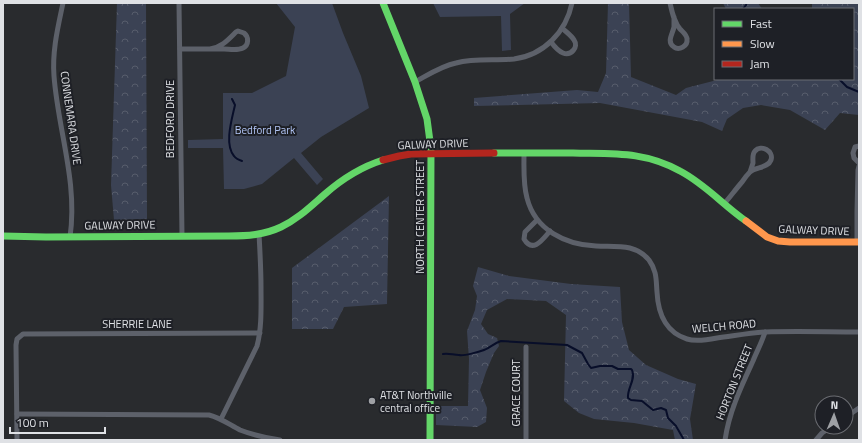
<svg xmlns="http://www.w3.org/2000/svg" width="862" height="443" font-family="'Titillium Web',sans-serif">
<defs>
<pattern id="forest-crowns" width="20" height="18" patternUnits="userSpaceOnUse"><rect width="20" height="18" fill="#3b4254"/><path d="M2 6a3 3 0 1 1 6 0M12 15a3 3 0 1 1 6 0" fill="none" stroke="#575d6c"/></pattern>
</defs>
<rect width="100%" height="100%" fill="#292b2e"/>
<g fill="url(#forest-crowns)">
<path d="M117,3h29l1,216 -33,1 -3,-35z"/>
<path d="M608,3h21l2,74 45,18 10,-7 35,-9h132v-70h-41v-6h47v112l-19,-2 -15,17 -35,-20 -29,-5 -18,3 -16,11 -5,12 -20,-9 -102,-19 -126,3v-8l103,-8 21,2 8,-19z"/>
<path d="M723,3h35l4,6h-36z"/>
<path d="M389,196l-2,108 -43,3 -11,22h-41v-61z"/>
<path d="M478,267l31,9 62,8 49,3 2,35 7,28 17,15 32,14 18,5 -6,35 3,21h-18l-2,-10 -39,-7 -40,-4 -15,-6 -15,-12 2,-86 -20,-14 -39,-2 -20,11 -6,14 7,10 9,4 2,8 -5,7 -8,19 -6,18 7,18 -1,14 -9,5 -41,-2v-19h32l1,-47 -2,-28 8,-21 2,-14 -4,-10z"/>
</g>
<g fill="#3b4254">
<path d="M276,3h56l11,30 18,43 8,32 -48,29 -20,16 22,26 -6,6 -23,-27 -32,26 -18,5h-20l-1,-41h-35v-8l35,-1v-46h29l34,-17 9,-49z"/>
<path d="M433,3h92l-15,11 1,36 -9,1 -1,-35 -61,1z"/>
</g>
<g fill="none" stroke-linecap="round" stroke-linejoin="round">
<g stroke="#080e29" stroke-width="2">
<path d="M743,9l3,-4 1,-2"/>
<path d="M839,79l8,8 12,5"/>
<path d="M232,99l3,6c-3,14 -11,39 -1,51 2,3 5,4 8,5"/>
<path d="M443,354c6,-1 10,1 16,1 5,1 20,-3 25,-5 6,-2 10,-7 17,-9l66,4 15,8 6,11 3,4 9,-2h12l6,3h13l1,1c4,10 -5,18 -4,28l3,2 11,1 11,9 8,-2 5,2 2,8 8,8 8,14"/>
</g>
<g stroke="#5d616a" stroke-width="5">
<path d="M63,3c-5,24 -11,48 -9,73 4,54 24,106 16,161"/>
<path d="M179,3l3,233"/>
<path d="M670,3c2,9 4,19 10,26 3,3 7,6 7,10 1,7 -8,12 -13,8 -8,-5 -1,-14 0,-20 0,-4 0,-7 0,-10"/>
<path d="M551,42c3,4 7,9 12,11 8,3 16,-6 11,-13 -3,-5 -8,-8 -12,-12"/>
<path d="M180,49c15,0 29,0 44,0 5,0 13,2 19,-1 6,-3 6,-11 1,-15l-6,-2 -2,1c-8,8 -14,15 -26,17"/>
<path d="M415,82c13,-7 26,-16 41,-19 19,-5 39,-2 58,-4 30,-4 52,-27 58,-56"/>
<path d="M859,146l-4,1 -2,6 1,5 5,5"/>
<path d="M524,153c0,15 -1,31 3,45 8,32 39,47 69,48 20,1 39,-3 53,14 8,11 7,20 8,32 1,21 8,40 30,47 9,3 20,1 30,-1 16,-2 32,-5 48,-6 31,-1 63,0 94,0"/>
<path d="M724,204c6,-7 12,-15 18,-22 2,-3 5,-7 8,-10 6,-5 18,-4 21,-12 3,-9 -10,-16 -16,-9 -3,3 -2,8 -2,12 -1,3 -2,6 -3,9"/>
<path d="M537,220l-12,12 -1,7c9,15 19,0 26,-8"/>
<path d="M857,242v-30l1,-42 1,-4"/>
<path d="M526,347v93"/>
<path d="M17,414l192,1c12,3 21,10 31,15 13,5 26,8 40,10"/>
<path d="M846,417l13,-9"/>
<path d="M221,419l36,-73c5,-19 4,-39 4,-59 0,-18 -1,-35 -2,-53"/>
<path d="M17,440l-1,-95 1,-6 6,-5 237,-1"/>
<path d="M725,440c4,-28 16,-53 28,-79 4,-10 9,-19 12,-29"/>
<path d="M816,440l6,-7 9,-6"/>
</g>
<g stroke="#63d668" stroke-width="7">
<path d="M383,3l32,79 12,37 4,30 -1,291"/>
<path d="M494,153c26,0 53,0 79,0 40,1 71,-2 107,18 25,13 43,34 66,50"/>
<path d="M3,236l43,1 183,-1c18,0 35,-1 52,-9 17,-8 30,-21 44,-33 17,-15 36,-27 58,-34"/>
</g>
<path stroke="#ff974d" stroke-width="7" d="M746,221l21,16 11,4 12,1h69"/>
<path stroke="#b3261e" stroke-width="7" d="M383,160l16,-4 12,-2 83,-1"/>
</g>
<circle fill="#9fa1a5" stroke="#1e2026" stroke-width="1.5" cx="372" cy="401" r="4"/>
<g text-anchor="middle" dominant-baseline="central" stroke-width="4" stroke-linejoin="round" paint-order="stroke">
<g font-size="11" fill="#dfe1e5" stroke="#1e2026">
<text transform="translate(71 118) rotate(82)">CONNEMARA DRIVE</text>
<text transform="translate(170 119) rotate(-90)">BEDFORD DRIVE</text>
<text transform="translate(433 144) rotate(-2)">GALWAY DRIVE</text>
<text transform="translate(420 217) rotate(-90)">NORTH CENTER STREET</text>
<text transform="translate(120 225) rotate(-1)">GALWAY DRIVE</text>
<text transform="translate(814 230) rotate(2)">GALWAY DRIVE</text>
<text x="137" y="324">SHERRIE LANE</text>
<text transform="translate(724 326) rotate(-5)">WELCH ROAD</text>
<text transform="translate(734 382) rotate(-68)">HORTON STREET</text>
<text transform="translate(516 393) rotate(-90)">GRACE COURT</text>
</g>
<g font-size="11" fill="#b1c4f4" stroke="#1e2026">
<text x="265" y="130">Bedford Park</text>
</g>
<g font-size="11" fill="#dfe1e5" stroke="#1e2026" text-anchor="start">
<text x="380" y="395">AT&amp;T Northville<tspan x="380" dy="13">central office</tspan></text>
</g>
</g>
<rect width="862" height="443" fill="none" stroke="#dfe1e5" stroke-width="8"/>
<rect x="714" y="8" width="140" height="72" fill="#1e2026" stroke="#6b6d72"/>
<rect x="722" y="21" width="20" height="6" fill="#63d668" stroke="#6b6d72"/>
<text x="750" y="28" font-size="12" fill="#dfe1e5">Fast</text>
<rect x="722" y="41" width="20" height="6" fill="#ff974d" stroke="#6b6d72"/>
<text x="750" y="48" font-size="12" fill="#dfe1e5">Slow</text>
<rect x="722" y="61" width="20" height="6" fill="#b3261e" stroke="#6b6d72"/>
<text x="750" y="68" font-size="12" fill="#dfe1e5">Jam</text>
<g transform="translate(834 415) rotate(2)"><circle r="19" fill="#1e2026" stroke="#6b6d72"/>
<path d="M0-3L7 15L0 10L-7 15Z" fill="#9fa1a5"/>
<text y="-6" font-size="11" font-weight="bold" text-anchor="middle" fill="#dfe1e5">N</text>
</g>
<path d="M10 427v6h95v-6" fill="none" stroke="#dfe1e5" stroke-width="2"/>
<text x="16" y="427" font-size="12" fill="#dfe1e5" stroke="#1e2026" stroke-width="3" paint-order="stroke">100 m</text>
</svg>
